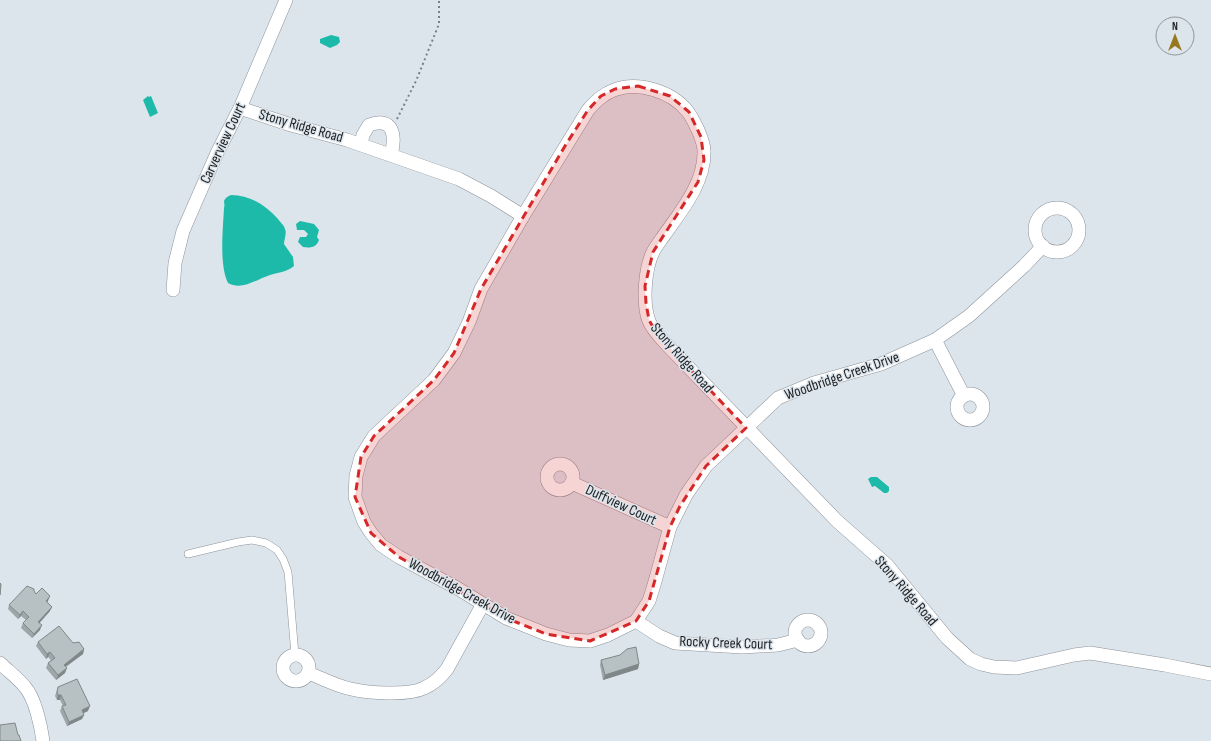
<svg xmlns="http://www.w3.org/2000/svg" width="1211" height="741" font-family="'Sofia Sans Condensed',sans-serif">
<rect width="100%" height="100%" fill="#dde5ec"/>
<g fill="#1dbaa9">
<path d="M331,35l8,2 1,5 -3,3 -7,3 -10,-5v-4z"/>
<path d="M148,96l1,1 2,-1 7,17 -8,4 -7,-17z"/>
<path d="M231,195c19,0 34,10 47,24 2,3 6,6 7,10 2,4 -1,11 -1,15l9,13 1,9c-7,6 -15,6 -24,9 -13,4 -28,16 -42,8 -9,-18 -5,-55 -4,-75 1,-3 0,-5 0,-7 1,-3 4,-5 7,-6z"/>
<path d="M300,221l14,3 5,6 -2,7 2,3c-3,8 -9,8 -16,7l-5,-5 2,-5h6l2,-3 -4,-4h-7l-1,-6z"/>
<path d="M871,477h6l12,10v4l-2,2h-3l-9,-7 -3,1 -4,-8z"/>
</g>
<g fill="none" stroke-linecap="round" stroke-linejoin="round">
<g stroke="#8d939a" stroke-width="8">
<path id="service" d="M188,554l50,-12 14,-2 14,3 11,7 6,9 5,13 7,83"/>
</g>
<g stroke="#8d939a" stroke-width="14">
<g id="minor">
<path d="M240,108l51,17 56,15 112,39 32,17 32,20 65,-106c8,-9 15,-16 26,-20 24,-9 58,1 74,22 4,5 7,12 10,18 3,7 6,14 6,21 1,31 -22,59 -39,83 -4,6 -9,12 -12,18 -8,16 -11,51 -4,69 4,10 13,18 20,26l168,174 50,44 60,73 23,21 11,5 13,3 23,1 57,-13 16,-2 75,12 46,9"/>
<path d="M361,144l2,-9 6,-10c25,-9 27,11 22,30"/>
<circle cx="1057" cy="230" r="22"/>
<path d="M523,216l-42,73 -12,33 -15,31 -20,27 -60,56 -13,21 -5,19 -1,21 9,25 7,11 10,12 18,12 58,31 49,30 40,16 23,6 21,1 18,-6 28,-14 13,-20 5,-16 16,-58 16,-32 20,-29 72,-68 36,-15 67,-19 54,-24 34,-24 55,-50 19,-20"/>
<path d="M173,290l2,-27 8,-32 34,-78 23,-45 46,-108"/>
<path d="M935,340l29,56"/>
<circle cx="970" cy="407" r="13"/>
<circle cx="560" cy="477" r="13"/>
<path d="M572,483l98,44"/>
<circle cx="808" cy="633" r="13"/>
<path d="M636,621l23,15 16,7 67,4 36,-2 20,-5"/>
<circle cx="296" cy="668" r="13"/>
<path d="M0,663c8,8 18,15 25,24 10,11 16,39 18,54"/>
<path d="M308,673c14,5 28,13 43,16 17,4 57,7 73,-1 9,-4 17,-11 23,-19l36,-65"/>
</g>
</g>
<path stroke="#7b8085" stroke-width="2" stroke-dasharray="2 3" stroke-linecap="butt" d="M397,119l19,-38 23,-57v-24"/>
<use href="#service" stroke="#fff" stroke-width="7"/>
<use href="#minor" stroke="#fff" stroke-width="13"/>
</g>
<g fill="#9da6a9">
<path d="M34,591l2,3 12,7 -1,1 3,9 -11,12 1,7 -8,8 -11,-10 2,-5 3,-3 -5,-4 -3,3 -10,-10 1,-4z"/>
<path d="M38,642l35,1 11,6 -1,5 -17,13 -1,6 -9,7 -10,-12 2,-5 3,-3 -3,-3 -2,2 -10,-13z"/>
<path d="M601,660l38,4 -1,5 -35,11 -3,-15z"/>
<path d="M58,687l30,24 -5,2 1,2 -2,4 -15,7 -7,-15 2,-5h1l-3,-6h-3l-2,-4z"/>
</g>
<g fill="#808789">
<path d="M50,596l-2,5 -4,4 2,-4z"/>
<path d="M52,607l-2,4 -14,16 2,-5z"/>
<path d="M23,611l-2,5 -3,3 2,-4z"/>
<path d="M42,625l-2,5 -8,8 2,-4z"/>
<path d="M84,649l-1,5 -21,15 2,-4z"/>
<path d="M50,652l-2,5 -2,2 1,-5z"/>
<path d="M639,664l-1,5 -35,11 2,-5z"/>
<path d="M67,668l-2,5 -9,7 2,-5z"/>
<path d="M58,695h3l-1,5h-3z"/>
<path d="M90,706l-2,5 -8,4 2,-5z"/>
<path d="M84,715l-2,4 -15,7 2,-4z"/>
</g>
<g fill="#b7c1c4" stroke="#808789">
<path d="M0,583l1,1 -1,11z"/>
<path d="M27,586l7,3v2l2,3 6,-6 8,8 -4,5 6,6 -14,15 4,3 -8,9 -11,-11 6,-6 -6,-6 -3,4 -11,-10z"/>
<path d="M59,626l14,17 6,-1 5,7 -20,16 3,3 -9,7 -10,-12 7,-5 -5,-6 -3,2 -9,-12z"/>
<path d="M636,647l3,17 -34,11 -4,-15 19,-5 7,-6z"/>
<path d="M77,679l13,27 -8,4 2,5 -15,7 -7,-16 4,-1 -5,-10h-3l-1,-3 1,-5z"/>
<path d="M15,723l3,12h1l2,6h-21v-16z"/>
</g>
<path fill="#d62828" fill-opacity="0.2" stroke="#d62828" stroke-width="3" stroke-dasharray="8 5" stroke-linejoin="round" d="M638,86l32,10 19,16 12,25 3,23 -6,22 -45,70 -8,34 1,17 3,17 8,14 89,94 -40,38 -26,40 -10,21 -21,74 -13,20 -46,20 -44,-7 -40,-16 -107,-61 -28,-24 -16,-36 6,-40 13,-21 60,-56 20,-27 27,-64 84,-143 23,-36 13,-14 14,-7z"/>
<g text-anchor="middle" dominant-baseline="central" stroke-width="3" stroke-linejoin="round" paint-order="stroke">
<g font-size="15" fill="#1c1f21" stroke="#dde5ec">
<text transform="translate(301 126) rotate(16)">Stony Ridge Road</text>
<text transform="translate(223 143) rotate(-65)">Carverview Court</text>
<text transform="translate(682 358) rotate(49)">Stony Ridge Road</text>
<text transform="translate(842 376) rotate(-19)">Woodbridge Creek Drive</text>
<text transform="translate(621 505) rotate(25)">Duffview Court</text>
<text transform="translate(462 591) rotate(29)">Woodbridge Creek Drive</text>
<text transform="translate(906 591) rotate(49)">Stony Ridge Road</text>
<text transform="translate(726 643) rotate(2)">Rocky Creek Court</text>
</g>
</g>
<g transform="translate(1175 36)"><circle r="19" fill="#dde5ec" stroke="#90969b"/>
<path d="M0-3L7 15L0 10L-7 15Z" fill="#977820"/>
<text y="-6" font-size="11" font-weight="bold" text-anchor="middle" fill="#1c1f21">N</text>
</g>
</svg>
